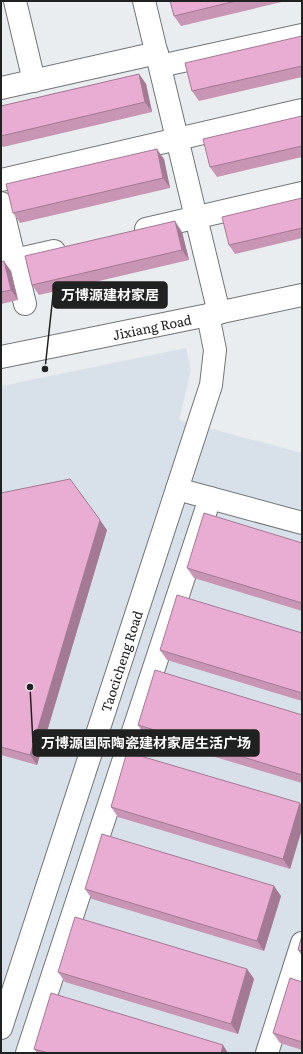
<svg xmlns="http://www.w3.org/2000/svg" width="303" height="1054" font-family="Literata,'Noto Sans SC',serif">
<rect width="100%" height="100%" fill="#eaedef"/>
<path fill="#d8e1e9" d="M186,348l5,22 -12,50 123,33v600h-301v-667z"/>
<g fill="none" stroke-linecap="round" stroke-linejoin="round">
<g stroke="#727577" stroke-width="24">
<g id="minor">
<path d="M15,1l19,80"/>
<path d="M144,1l75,312"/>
<path d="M160,66l142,-31"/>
<path d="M1,88l156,-35"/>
<path d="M1,180l301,-70"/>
<path d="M1,203l24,101"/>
<path d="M146,229l156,-36"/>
<path d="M1,263l53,-12"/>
<path id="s1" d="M1,357l207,-42 94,-20"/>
<path d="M177,489l125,34"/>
<path id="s2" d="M1,1028l210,-643 4,-35 -7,-35"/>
<path d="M27,1053l183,-555"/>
<path d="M267,1053l35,-110"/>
</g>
</g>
<use href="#minor" stroke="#fff" stroke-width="22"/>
</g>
<g fill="#c895b5">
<path d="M170,1h116l-105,25 -7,-10z"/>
<path d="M302,36v41l-103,24 -7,-10z"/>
<path d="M139,74l7,10 6,28 -149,35 -2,-2v-39z"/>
<path d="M302,116v41l-85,20 -7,-10z"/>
<path d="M164,159l6,29 -150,35 -7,-10z"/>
<path d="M302,198v40l-67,16 -6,-9z"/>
<path d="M182,232l7,28 -150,35 -7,-10z"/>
<path d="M1,262l10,9 7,29 -17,4z"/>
<path d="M1,493l106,37 -70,235 -36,-10z"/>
<path d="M302,543v68l-108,-33 -7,-10z"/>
<path d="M302,633v68l-135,-41 -7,-10z"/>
<path d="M302,715v68l-157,-47 -7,-11z"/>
<path d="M300,803l2,4v22l-12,40 -172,-52 -7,-10z"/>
<path d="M85,889l196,7 -17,55 -172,-52z"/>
<path d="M302,935v21l-4,-6z"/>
<path d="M247,969l7,10 -16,55 -173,-52 -7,-10z"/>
<path d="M302,982v68l-22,-7 -7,-10z"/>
<path d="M34,1049l194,4h-191z"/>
</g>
<g fill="#a37994">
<path d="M139,74l7,10 6,28 -7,-10z"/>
<path d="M157,149l7,10 6,29 -7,-10z"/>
<path d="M175,221l7,11 7,28 -7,-10z"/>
<path d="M4,261l7,10 7,29 -7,-10z"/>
<path d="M100,520l7,10 -70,235 -7,-10z"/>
<path d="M300,803l2,4v22l-12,40 -7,-10z"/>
<path d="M274,886l7,10 -17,55 -7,-10z"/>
<path d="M247,969l7,10 -16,55 -7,-10z"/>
<path d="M223,1045l5,8h-7z"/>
</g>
<g fill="#e9add3" stroke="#a37994">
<path d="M170,1h66l-62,15z"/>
<path d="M302,36v30l-110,25 -7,-28z"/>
<path d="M139,74l6,28 -144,34v-30z"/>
<path d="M302,116v30l-92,21 -7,-28z"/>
<path d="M157,149l6,29 -150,35 -7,-29z"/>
<path d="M302,198v30l-73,17 -7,-28z"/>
<path d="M175,221l7,29 -150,35 -7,-29z"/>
<path d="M4,261l7,29 -10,2v-30z"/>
<path d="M70,479l30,41 -70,235 -29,-8v-254z"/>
<path d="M204,513l98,30v60l-115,-35z"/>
<path d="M177,595l125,38v60l-142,-43z"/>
<path d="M155,670l147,45v60l-164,-50z"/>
<path d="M127,752l173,51 -17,56 -172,-52z"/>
<path d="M102,834l172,52 -17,55 -172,-52z"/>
<path d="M75,917l172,52 -16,55 -173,-52z"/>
<path d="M302,935v16l-4,-1z"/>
<path d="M290,978l12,4v60l-29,-9z"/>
<path d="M51,993l172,52 -2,8h-172l-15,-4z"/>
</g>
<g text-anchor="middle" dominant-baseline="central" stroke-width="3" stroke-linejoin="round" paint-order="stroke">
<g font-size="13" fill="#202121" stroke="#eaedef">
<text stroke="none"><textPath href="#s1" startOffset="154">Jixiang Road</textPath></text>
<text stroke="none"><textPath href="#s2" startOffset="386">Taocicheng Road</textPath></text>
</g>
</g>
<path fill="none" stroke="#202121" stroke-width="1.5" d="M45 369L53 295M30 687L33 743"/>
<g fill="#202121" stroke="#eaedef" stroke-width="1.5">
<circle cx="45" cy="369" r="4"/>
<circle cx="30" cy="687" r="4"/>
</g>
<g fill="#202121" stroke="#202121" stroke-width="1.5">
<rect x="53" y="282" width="114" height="26" rx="4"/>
<rect x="33" y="730" width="226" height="26" rx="4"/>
</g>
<g font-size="14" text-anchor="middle" font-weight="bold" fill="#fff">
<text x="110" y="300">万博源建材家居</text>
<text x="146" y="748">万博源国际陶瓷建材家居生活广场</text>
</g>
<rect width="303" height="1054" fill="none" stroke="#202121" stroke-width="4"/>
</svg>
